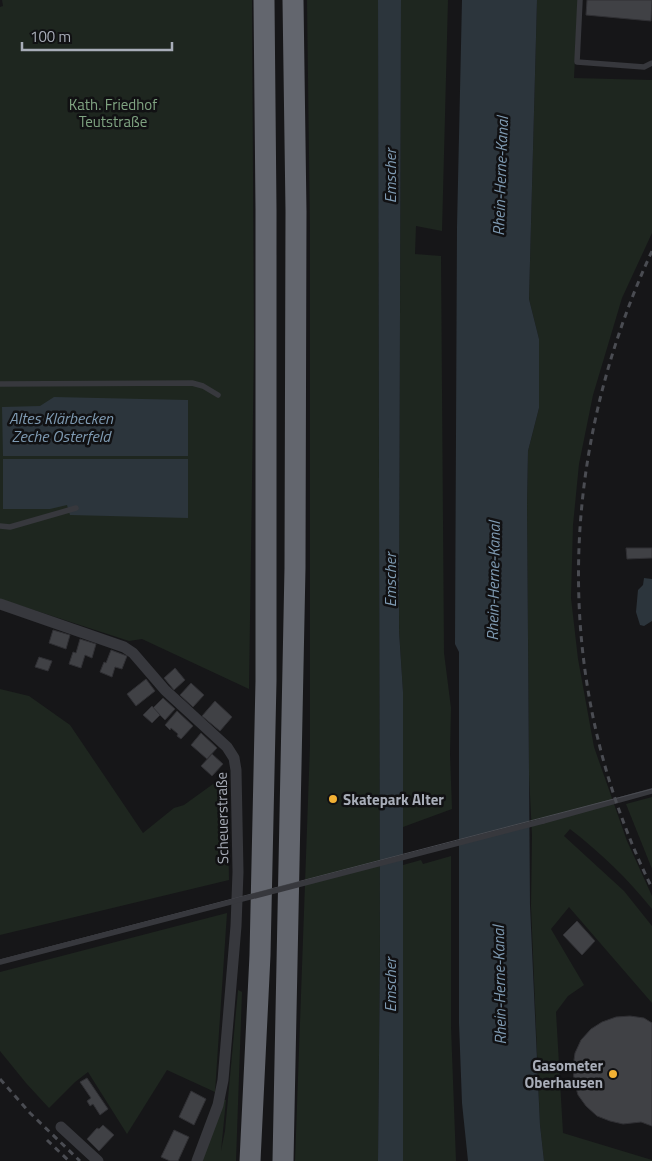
<svg xmlns="http://www.w3.org/2000/svg" width="652" height="1161" font-family="'Titillium Web',sans-serif">
<rect width="100%" height="100%" fill="#161618"/>
<g fill="#1e261f">
<path d="M2,0h250l2,344 -5,345 -107,-50 -13,2 -129,-42v-592l3,-1z"/>
<path d="M307,0h71l2,951 -2,210h-83l15,-416v-513z"/>
<path d="M401,0h47l-6,231 -26,-5 -1,28 26,2 3,397 7,55 -1,46 2,55 -49,18v-135l-4,-61z"/>
<path d="M537,0h41l-4,78 78,2v153l-30,65 -29,97 -14,69 -6,61 -2,73 7,61 16,88 33,94 25,55v13c-24,-30 -51,-56 -82,-80l-6,7 60,55 28,35v77l-83,-96 -18,22 33,56 -16,11 -12,16 7,121 89,27v1h-108l-4,-36 -9,-219 1,-71 -3,-60 -2,-271 1,-53 11,-43v-69l-10,-40z"/>
<path d="M0,689l29,7 41,29 73,108 31,-25 10,-3 43,-31 2,106 -229,55z"/>
<path d="M652,797v72l-26,-65z"/>
<path d="M451,856v171l5,134h-53v-296l18,-5 2,4z"/>
<path d="M227,913l-12,179 -48,-22 -40,64 -39,-62 -13,10 -26,26 -23,-25 -26,-32v-79z"/>
<path d="M238,990l4,2 -6,169h-34l22,-61h2l-5,51 4,-20z"/>
</g>
<g fill="#2c353c">
<path d="M378,0h23l-2,631 4,61v469h-25l2,-210z"/>
<path d="M462,0h75l-8,299 10,40v69l-11,43 -1,53 3,401 10,220 4,36h-76l-6,-58 -3,-80v-371l-4,-8 2,-417z"/>
<path d="M54,397l134,3v56h-185l-1,-49 38,-1z"/>
<path d="M3,459h185v59l-118,-3 -3,-10 -17,4h-47z"/>
<path d="M644,578l8,1v42l-8,5 -4,-1 -4,-13 2,-22 5,-5z"/>
</g>
<g fill="#404145" stroke="#303034">
<path d="M587,0h65l-1,21 -65,-6z"/>
<path d="M626,548h26v10l-25,1z"/>
<path d="M53,630l17,5 -4,14 -17,-6z"/>
<path d="M80,639l16,5 -4,14 -7,-3 -4,13 -12,-4 4,-12 3,1z"/>
<path d="M111,650l16,6 -5,13 -7,-2 -3,10 -12,-5 4,-10 2,1z"/>
<path d="M39,657l13,4 -4,10 -13,-4z"/>
<path d="M175,668l10,12 -11,10 -10,-12z"/>
<path d="M146,679l9,12 -19,15 -9,-12z"/>
<path d="M191,683l13,12 -11,12 -13,-12z"/>
<path d="M163,698l12,11 -10,11 -12,-12z"/>
<path d="M215,701l17,16 -12,14 -18,-15z"/>
<path d="M152,706l8,9 -8,8 -9,-8z"/>
<path d="M177,711l16,15 -12,13 -4,-3 1,-2 -7,-6 -1,2 -5,-5z"/>
<path d="M201,733l16,15 -10,11 -16,-14z"/>
<path d="M212,754l11,10 -11,12 -11,-10z"/>
<path d="M577,921l18,20 -13,14 -19,-20z"/>
<path d="M630,1016l14,2 8,5v103l-11,-4 -18,2 -13,-3 -13,-5 -11,-10 -8,-11 -4,-14 -1,-14 2,-14 6,-13 10,-11 11,-7 14,-5z"/>
<path d="M87,1078l21,31 -8,6 -7,-11 -3,2 -3,-5 4,-3 -11,-16z"/>
<path d="M191,1091l15,8 -12,26 -15,-8z"/>
<path d="M103,1125l11,10 -15,16 -12,-12 10,-11 2,1z"/>
<path d="M174,1130l15,7 -11,24h-8l-9,-4z"/>
</g>
<g fill="none" stroke-linecap="round" stroke-linejoin="round">
<g stroke="#37383d" stroke-width="5.5">
<path d="M580,0l-3,62 67,5 8,-4"/>
<path d="M0,384l192,-1 11,3 15,9"/>
<path d="M0,526l10,1 66,-19"/>
<path d="M543,821l109,-30"/>
</g>
<g stroke="#37383d" stroke-width="11">
<path d="M0,604l124,43 9,6 32,37 62,57 7,11 2,12 2,102 -2,54 -13,154 -5,25 -21,56"/>
<path d="M61,1127l37,34"/>
</g>
<g stroke="#63666e" stroke-width="21">
<path d="M250,1161l10,-206 6,-274v-471l-2,-210"/>
<path d="M283,1161l12,-593 1,-357 -3,-211"/>
</g>
<path stroke="#4a4c52" stroke-width="1" d="M0,960l652,-171"/>
<g stroke="#4a4c52" stroke-width="3" stroke-dasharray="6 5" stroke-linecap="butt">
<path d="M652,251c-95,206 -101,432 0,637"/>
<path d="M0,1079l30,34 50,48"/>
<path d="M47,1140l22,21"/>
</g>
<path stroke="#37383d" stroke-width="5.5" d="M0,962l543,-141"/>
</g>
<g fill="#f2b134" stroke="#111113" stroke-width="2">
<circle cx="333" cy="799" r="5"/>
<circle cx="613" cy="1074" r="5"/>
</g>
<g text-anchor="middle" dominant-baseline="central" stroke-width="5" stroke-linejoin="round" paint-order="stroke">
<g font-size="15" fill="#7fa381" stroke="#111113">
<text x="113" y="104">Kath. Friedhof<tspan x="113" dy="17">Teutstraße</tspan></text>
</g>
<g font-size="15" font-weight="bold" fill="#a8adb8" stroke="#111113" text-anchor="start">
<text x="343" y="799">Skatepark Alter</text>
<text x="603" y="1065" text-anchor="end">Gasometer<tspan x="603" dy="17">Oberhausen</tspan></text>
</g>
<g font-size="15" fill="#a8adb8" stroke="#111113">
<text transform="translate(222 818) rotate(-91)">Scheuerstraße</text>
</g>
<g font-size="16" font-style="italic" fill="#7f9bb3" stroke="#111113">
<text transform="translate(390 176) rotate(-90)">Emscher</text>
<text transform="translate(500 176) rotate(-88)">Rhein-Herne-Kanal</text>
<text x="61" y="418">Altes Klärbecken<tspan x="61" dy="18">Zeche Osterfeld</tspan></text>
<text transform="translate(390 580) rotate(-90)">Emscher</text>
<text transform="translate(493 581) rotate(-89)">Rhein-Herne-Kanal</text>
<text transform="translate(390 985) rotate(-90)">Emscher</text>
<text transform="translate(499 985) rotate(-91)">Rhein-Herne-Kanal</text>
</g>
</g>
<path d="M22 42v8h150v-8" fill="none" stroke="#a8adb8" stroke-width="2.5"/>
<text x="30" y="42" font-size="15" fill="#a8adb8" stroke="#111113" stroke-width="4" paint-order="stroke">100 m</text>
</svg>
